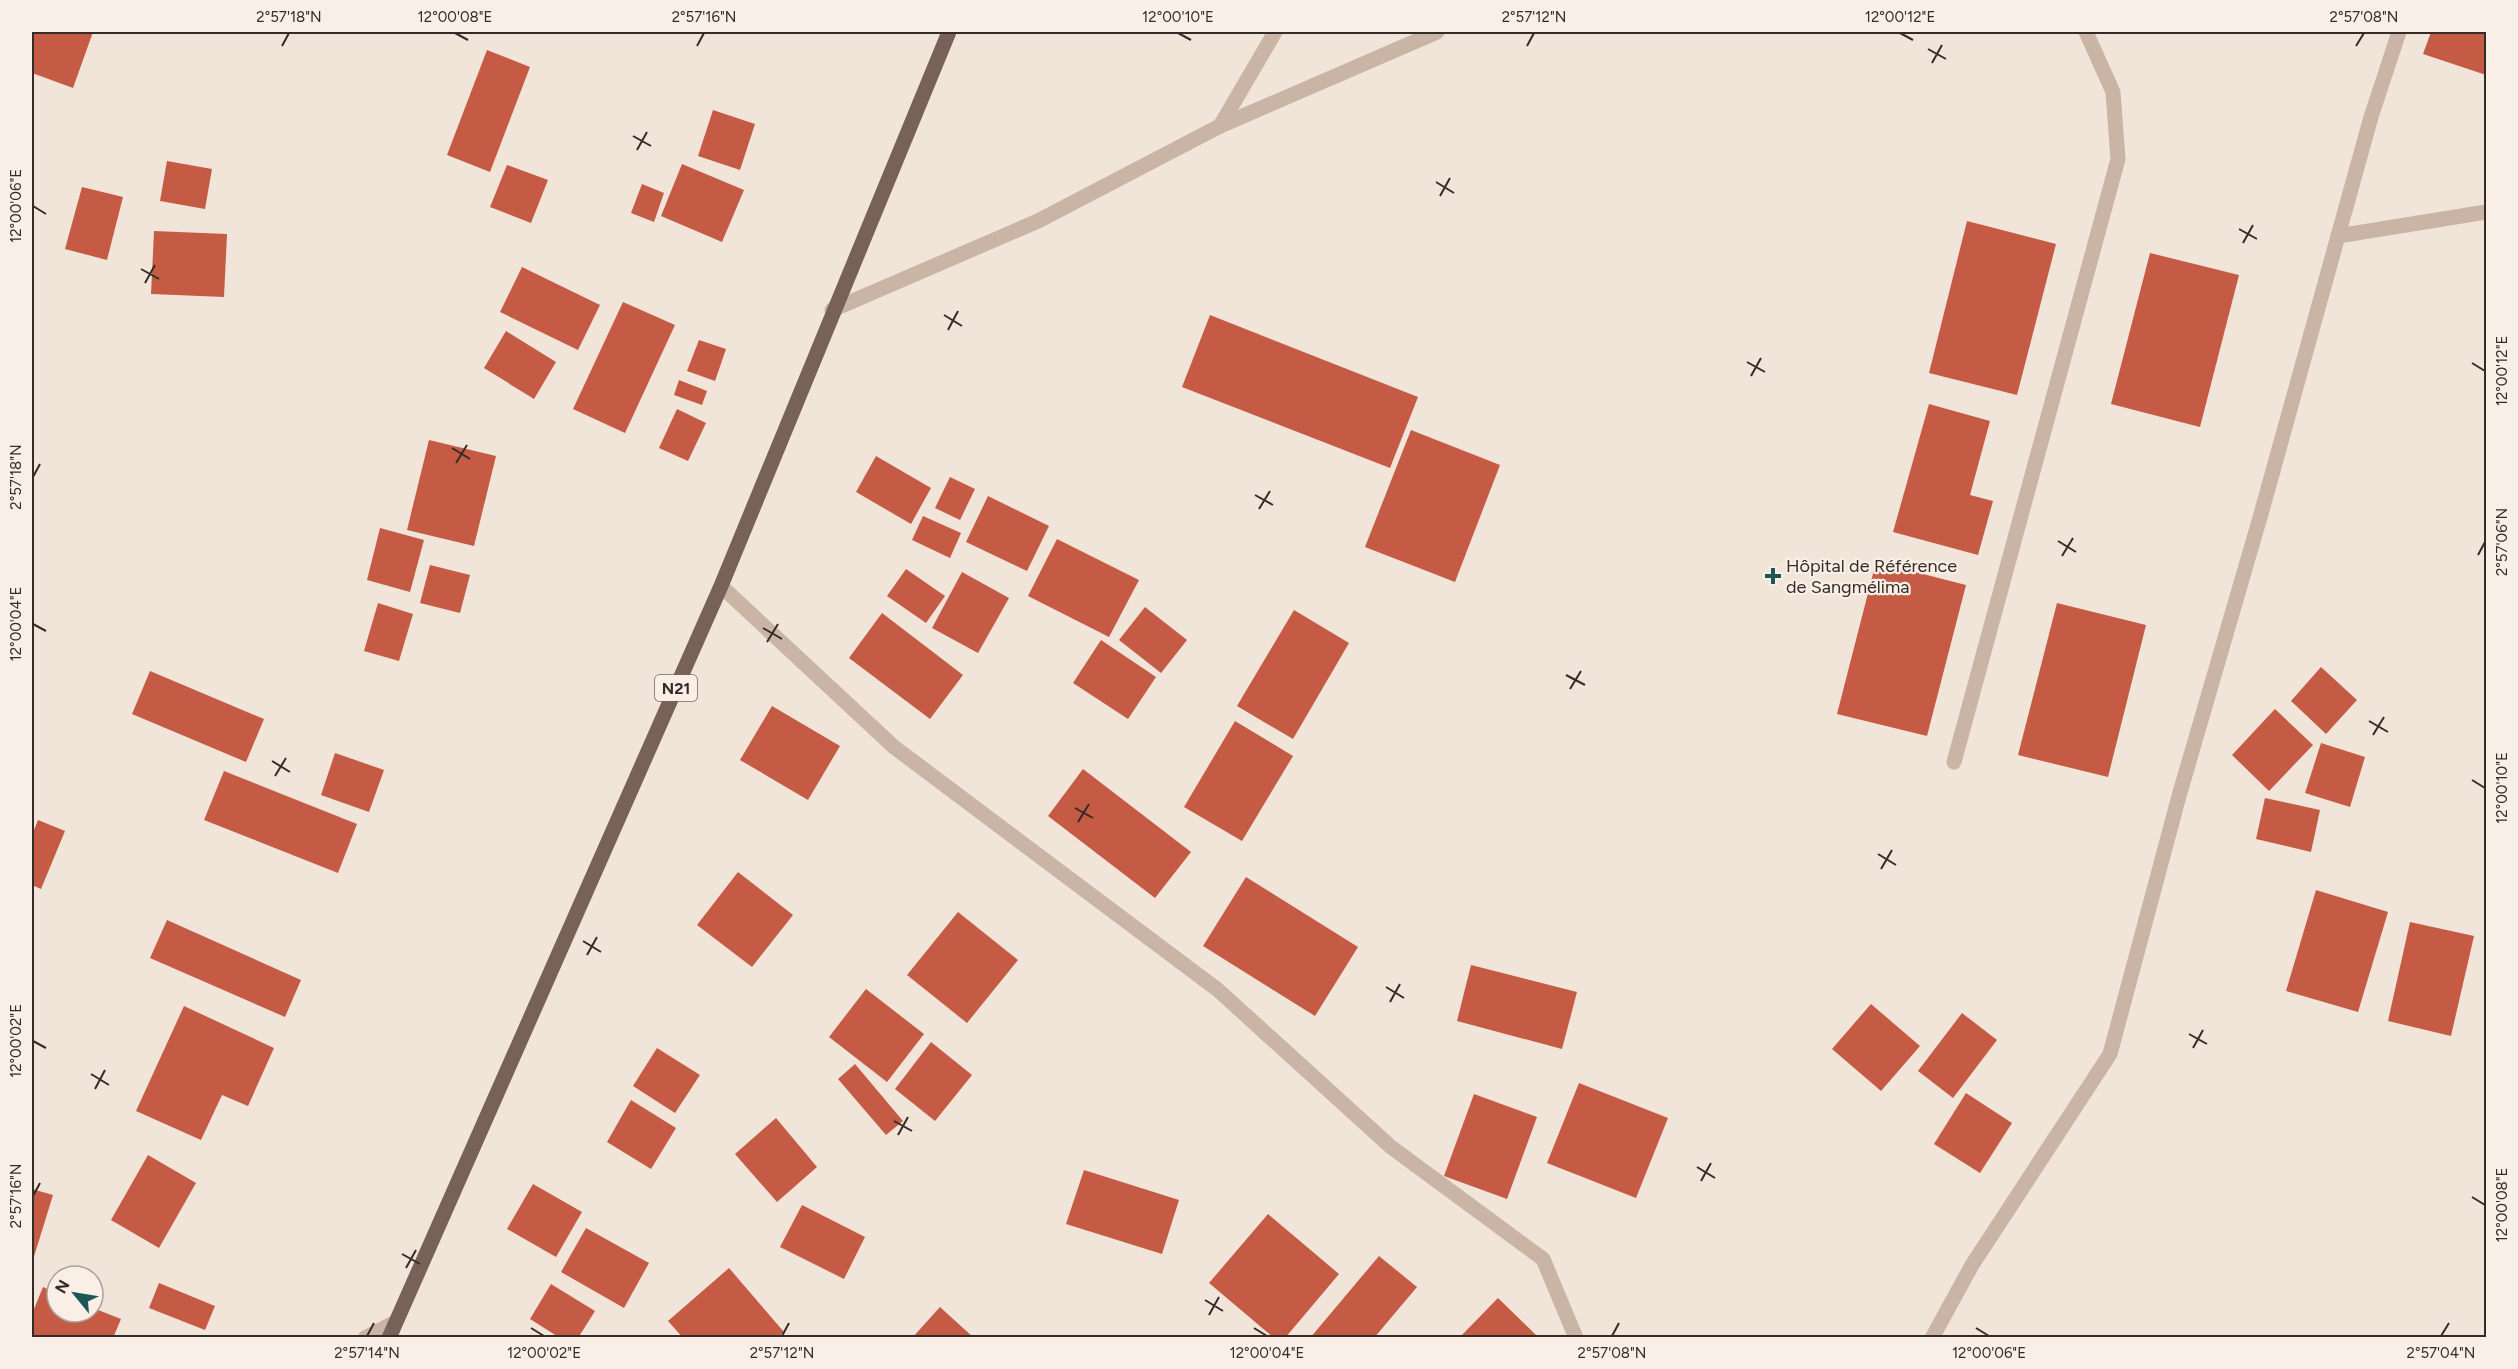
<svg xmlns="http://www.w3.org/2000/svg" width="2518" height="1369" font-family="Figtree,sans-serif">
<rect width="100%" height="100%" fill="#f1e5da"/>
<g fill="#c55b45">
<path d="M32,32h61l-20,56 -41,-15z"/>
<path d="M2431,32h55v43l-63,-21z"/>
<path d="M487,50l43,17 -40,105 -43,-17z"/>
<path d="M713,110l42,14 -15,46 -42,-14z"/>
<path d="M167,161l45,8 -7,40 -45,-8z"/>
<path d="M682,164l62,26 -22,52 -61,-26z"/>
<path d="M507,165l41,15 -17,43 -41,-16z"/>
<path d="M642,184l22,9 -10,29 -23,-9z"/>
<path d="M82,187l41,10 -16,63 -42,-11z"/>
<path d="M1967,221l89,23 -39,151 -88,-22z"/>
<path d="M154,231l73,3 -3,63 -73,-3z"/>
<path d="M2150,253l89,22 -39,152 -89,-23z"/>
<path d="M522,267l78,38 -22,45 -78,-38z"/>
<path d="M623,302l52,23 -50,108 -52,-24z"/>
<path d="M1210,315l208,82 -28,71 -208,-81z"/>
<path d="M506,331l50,31 -22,37 -50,-31z"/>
<path d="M699,340l27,9 -11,32 -28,-10z"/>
<path d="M679,380l28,11 -5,14 -28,-10z"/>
<path d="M1929,404l61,17 -20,74 23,6 -15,54 -85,-23z"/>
<path d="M677,409l29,14 -18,38 -29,-13z"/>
<path d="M1411,430l89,35 -45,117 -90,-35z"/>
<path d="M429,440l67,16 -22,90 -67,-16z"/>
<path d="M876,456l55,32 -20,36 -55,-32z"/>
<path d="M950,477l25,12 -15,31 -25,-12z"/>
<path d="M988,496l61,30 -22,45 -61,-29z"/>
<path d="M923,516l38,17 -11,25 -38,-18z"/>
<path d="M380,528l44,12 -14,52 -43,-12z"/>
<path d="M1057,539l82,41 -30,57 -81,-41z"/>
<path d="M1876,562l90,23 -39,151 -90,-22z"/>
<path d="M430,565l40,10 -10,38 -40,-10z"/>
<path d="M906,569l39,27 -19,27 -39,-27z"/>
<path d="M962,572l47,26 -31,55 -46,-25z"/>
<path d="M378,603l35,11 -14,47 -35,-10z"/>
<path d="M2057,603l89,22 -38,152 -90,-22z"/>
<path d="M1145,607l42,33 -26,33 -42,-33z"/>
<path d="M1294,610l55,33 -56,96 -56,-33z"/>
<path d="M882,613l81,62 -33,44 -81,-61z"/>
<path d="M1101,640l55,37 -28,42 -55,-36z"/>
<path d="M2321,667l36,33 -31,34 -35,-33z"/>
<path d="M150,671l114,48 -18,43 -114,-48z"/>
<path d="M772,706l68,40 -32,54 -68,-40z"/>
<path d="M2275,709l38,36 -44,46 -37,-36z"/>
<path d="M1235,721l58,35 -51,85 -58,-34z"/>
<path d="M2321,743l44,14 -15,50 -45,-14z"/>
<path d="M335,753l49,17 -15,42 -48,-17z"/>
<path d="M1083,769l108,83 -36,46 -107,-82z"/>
<path d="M224,771l133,53 -19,49 -134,-53z"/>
<path d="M2265,798l55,12 -9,42 -55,-13z"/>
<path d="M38,820l27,11 -24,58 -9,-4v-50z"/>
<path d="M738,872l55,43 -41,52 -55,-42z"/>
<path d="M1246,877l112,70 -43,69 -112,-70z"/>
<path d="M2316,890l72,22 -30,100 -72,-21z"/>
<path d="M958,912l60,48 -51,63 -60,-48z"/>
<path d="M167,920l134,60 -16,37 -135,-59z"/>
<path d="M2410,922l64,14 -23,100 -63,-15z"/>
<path d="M1471,965l106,27 -15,57 -105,-28z"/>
<path d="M866,989l58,45 -37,48 -58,-45z"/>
<path d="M1871,1004l49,42 -39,45 -49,-42z"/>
<path d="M184,1006l90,42 -26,58 -26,-11 -21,45 -65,-29z"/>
<path d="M1962,1013l35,27 -44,58 -35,-27z"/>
<path d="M931,1042l41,33 -37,46 -40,-32z"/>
<path d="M657,1048l43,27 -25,38 -42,-27z"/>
<path d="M855,1064l48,57 -17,14 -48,-56z"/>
<path d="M1579,1083l89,35 -32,80 -89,-35z"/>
<path d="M1966,1093l46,30 -32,50 -46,-29z"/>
<path d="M1474,1094l63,23 -30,82 -63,-23z"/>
<path d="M631,1100l45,28 -25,41 -44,-27z"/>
<path d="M776,1118l41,49 -40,35 -42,-48z"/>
<path d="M148,1155l48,28 -37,65 -48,-28z"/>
<path d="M1084,1170l95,30 -17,54 -96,-30z"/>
<path d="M533,1184l49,28 -26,45 -49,-28z"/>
<path d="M32,1189l21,6 -21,68z"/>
<path d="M802,1205l63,32 -21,42 -64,-32z"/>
<path d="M1268,1214l71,60 -54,64h-11l-65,-55z"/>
<path d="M586,1228l63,35 -25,45 -63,-36z"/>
<path d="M1379,1256l38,31 -43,51h-64z"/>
<path d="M729,1268l55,64 -7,6h-94l-15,-17z"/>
<path d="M159,1283l56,23 -10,24 -56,-22z"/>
<path d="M551,1284l44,27 -17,27h-18l-30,-19z"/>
<path d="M43,1287l14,6v19h36v-4l28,11 -8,19h-81v-24z"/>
<path d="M1498,1298l41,40h-80z"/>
<path d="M940,1307l34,31h-62z"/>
</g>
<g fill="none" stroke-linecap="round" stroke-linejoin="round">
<g stroke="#c9b4a6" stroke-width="15">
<path d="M1220,126l55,-94"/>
<path d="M832,310l206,-89 182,-95 217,-94"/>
<path d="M1954,762l164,-603 -5,-67 -27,-60"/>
</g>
<g stroke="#c9b4a6" stroke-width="15">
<path d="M2338,236l148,-24"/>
<path d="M721,586l173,161 324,243 173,157 152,112 33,79"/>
<path d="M365,1338l29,-15"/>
<path d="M1932,1338l40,-73 138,-211 69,-258 82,-282 110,-397 28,-85"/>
</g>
<path stroke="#776158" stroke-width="15" d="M389,1338l332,-752 228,-554"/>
</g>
<path fill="none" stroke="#352b27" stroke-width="2" d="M455,33l13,7M1178,33l13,7M1900,33l13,7M282,46l7,-13M697,46l7,-13M1527,46l7,-13M2356,46l8,-13M1928,49l18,10M1932,63l10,-18M633,136l18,10M637,150l10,-18M1436,182l18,11M1440,196l10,-18M33,206l13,8M2239,229l18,10M2243,243l10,-18M141,269l18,10M145,283l10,-18M944,315l18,11M948,330l10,-19M1747,362l18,10M2472,363l13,8M1751,376l10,-18M452,448l18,11M456,463l11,-18M33,477l7,-13M1255,495l18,10M1259,509l11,-18M2058,541l18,11M2478,555l7,-13M2062,556l11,-18M33,624l13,7M763,628l19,11M767,642l11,-18M1566,675l19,10M1570,689l11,-18M2369,721l19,11M2373,735l11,-18M272,761l18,11M275,776l11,-18M2472,780l13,8M1075,808l18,10M1078,822l11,-18M1878,854l18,11M1881,869l11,-19M583,941l18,11M587,955l10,-18M1386,987l18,11M1390,1002l10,-18M2189,1034l18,10M33,1041l13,7M2193,1048l10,-18M91,1074l18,11M95,1089l10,-19M894,1121l18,10M898,1135l10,-18M1697,1167l18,11M1701,1181l10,-18M33,1196l7,-13M2472,1197l13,8M402,1254l18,10M406,1268l10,-18M1205,1300l18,11M1209,1315l10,-18M531,1328l13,8M1254,1328l13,8M1976,1328l13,8M367,1336l7,-13M782,1336l7,-13M1612,1336l7,-13M2441,1336l8,-13"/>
<path fill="#1d5656" stroke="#f9efe7" stroke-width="2" d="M1770 567h6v6h6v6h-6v6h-6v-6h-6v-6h6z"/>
<g text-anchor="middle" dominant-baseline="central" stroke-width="4.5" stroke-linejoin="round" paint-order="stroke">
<rect fill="#f9efe7" stroke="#706661" stroke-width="1.5" x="655" y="675" width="42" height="26" rx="4.5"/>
<g font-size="16" font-weight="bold" fill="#352b27">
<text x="676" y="688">N21</text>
</g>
<g font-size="18" fill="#352b27" stroke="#f9efe7" text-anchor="start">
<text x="1786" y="566">Hôpital de Référence<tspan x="1786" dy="21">de Sangmélima</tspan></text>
</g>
</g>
<rect width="2518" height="1369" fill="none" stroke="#f9efe7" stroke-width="66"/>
<g transform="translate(75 1294) rotate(300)"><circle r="28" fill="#f9efe7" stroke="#aba19a" stroke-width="1.5"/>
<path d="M0-4.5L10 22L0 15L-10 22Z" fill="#1d5656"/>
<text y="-9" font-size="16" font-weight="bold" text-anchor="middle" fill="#352b27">N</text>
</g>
<rect x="33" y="33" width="2452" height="1303" fill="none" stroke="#352b27" stroke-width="2"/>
<g font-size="15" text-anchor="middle" fill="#352b27">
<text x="289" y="22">2°57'18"N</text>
<text x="455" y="22">12°00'08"E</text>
<text x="704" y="22">2°57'16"N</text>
<text x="1178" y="22">12°00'10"E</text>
<text x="1534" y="22">2°57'12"N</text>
<text x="1900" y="22">12°00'12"E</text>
<text x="2364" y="22">2°57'08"N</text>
<text transform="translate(16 206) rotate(-90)" y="5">12°00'06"E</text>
<text transform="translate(2502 371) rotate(-90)" y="5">12°00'12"E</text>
<text transform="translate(16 477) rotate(-90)" y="5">2°57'18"N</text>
<text transform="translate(2502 542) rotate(-90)" y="5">2°57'06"N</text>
<text transform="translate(16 624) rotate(-90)" y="5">12°00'04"E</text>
<text transform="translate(2502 788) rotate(-90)" y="5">12°00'10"E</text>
<text transform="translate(16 1041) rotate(-90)" y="5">12°00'02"E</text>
<text transform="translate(16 1196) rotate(-90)" y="5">2°57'16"N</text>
<text transform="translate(2502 1205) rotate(-90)" y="5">12°00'08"E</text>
<text x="367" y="1358">2°57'14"N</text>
<text x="544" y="1358">12°00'02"E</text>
<text x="782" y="1358">2°57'12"N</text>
<text x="1267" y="1358">12°00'04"E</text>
<text x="1612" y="1358">2°57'08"N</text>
<text x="1989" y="1358">12°00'06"E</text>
<text x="2441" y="1358">2°57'04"N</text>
</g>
</svg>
